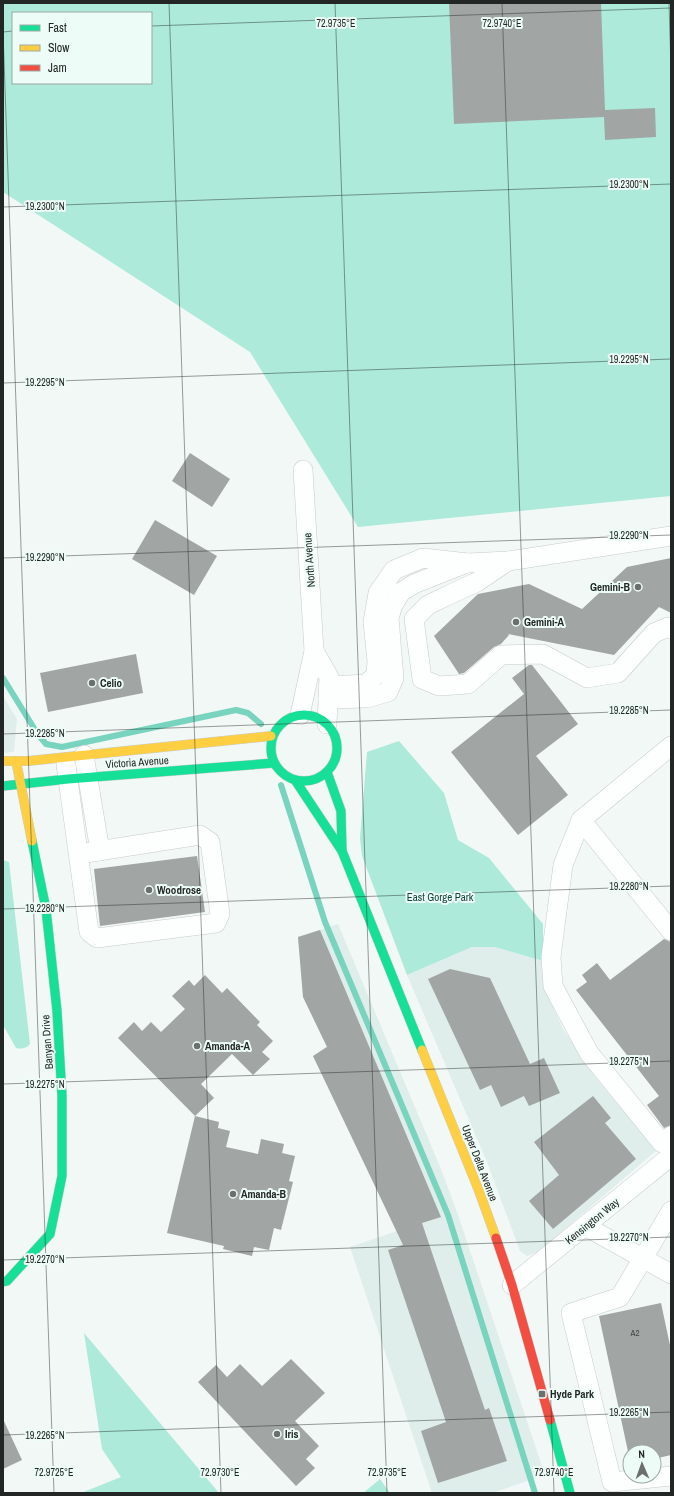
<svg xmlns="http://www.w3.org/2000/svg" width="674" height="1496" font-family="'Archivo Narrow',sans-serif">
<rect width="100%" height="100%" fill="#f2f8f6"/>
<g fill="#dfeeea">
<path d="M3,696l14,23 -3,33 -11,1z"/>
<path d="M338,924l103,245 16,43 88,263 -53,18h-60l-82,-246 47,-16 -84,-175 14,-10 -24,-49 -5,-60z"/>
<path d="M472,947h23l48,14 2,29 18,39 35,52 59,69 -119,102 -11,4 -7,-5 -33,-89 -80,-187z"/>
</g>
<g fill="#adeada" fill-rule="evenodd">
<path d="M3,3h668v493l-313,31 -108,-175 -247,-160zM13,13h138v70h-138z"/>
<path d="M399,741l45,52 14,47 31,18 54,66v37l-48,-14h-23l-65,28 -45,-119 -2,-18 7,-86z"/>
<path d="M3,860l6,2 21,182c-5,5 -8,5 -14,4l-13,-23z"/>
<path d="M84,1333l135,160h-138l40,-16 -19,-28z"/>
<path d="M380,1479l10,14h-27z"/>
</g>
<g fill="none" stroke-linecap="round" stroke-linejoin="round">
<g stroke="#78d4bf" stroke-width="6">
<path d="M3,678l34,55 9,11 16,3 174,-37 12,3 13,11"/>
<path d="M281,785l44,137 123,293 87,278"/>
</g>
</g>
<g fill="#a1a6a5">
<path d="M449,3h152l4,107 50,-2 1,29 -51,3 -1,-23 -150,7z"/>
<path d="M190,453l40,26 -18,28 -40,-26z"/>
<path d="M155,520l62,36 -23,39 -62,-36z"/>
<path d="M671,558v55l-12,-6 -45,48 -106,-21 1,1 -8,9 -7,3 -30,26 -5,1 -25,-38 44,-42 51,-10 53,25 45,-42z"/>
<path d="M136,654l7,39 -95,19 -8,-39z"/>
<path d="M529,665h3l46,59 -42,32 32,39 -50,40 -67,-83 73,-58 -12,-16z"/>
<path d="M197,856l8,56 -105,14 -6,-57z"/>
<path d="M320,930l121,287 -19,6 63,187 4,-2 18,53 -69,22 -17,-52 25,-9 -58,-172 15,-5 -90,-189 14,-9 -24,-50 -5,-60z"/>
<path d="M664,939l7,3v183l-7,3 -17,-23 12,-9 -83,-106 11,-8 -5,-7 15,-12 13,17z"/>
<path d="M450,969l40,9 40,86 14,-6 16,35 -31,13 -5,-10 -23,11 -10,-22 -11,5 -52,-111z"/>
<path d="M205,975l17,18 5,-5 33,34 -3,3 16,16 -11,11 8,7 -17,16 -21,-21 -31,30 13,14 -19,18 -77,-78 16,-16 8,9 9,-9 10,10 24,-23 -13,-13 17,-16 5,6z"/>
<path d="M593,1096l18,22 -6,5 31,36 -83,70 -24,-28 30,-26 -25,-33z"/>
<path d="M195,1116l24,6 -1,6 12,3 -4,16 32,7 3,-15 23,5 -2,9 13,3 -6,25 4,1 -12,48 -7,-2 -5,22 -15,-3 -2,9 -29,-7 1,-3 -57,-13z"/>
<path d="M661,1303l10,47v105l-17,4v-7h-24v9l-31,-145z"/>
<path d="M291,1359l34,34 -30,28 24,25 -13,13 9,9 -19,18 -98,-104 18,-17 11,12 13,-13 22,22z"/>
<path d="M3,1419l19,41 -19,9z"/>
</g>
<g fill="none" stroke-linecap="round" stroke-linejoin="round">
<g stroke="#c7ccca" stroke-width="20">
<g id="street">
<path d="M508,561l-31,21 -24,11 -25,12 -14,14 8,60 17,7 29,-2 33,-29 42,-1 44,24 31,-5 36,-40 14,-6 3,2"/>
<path d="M314,651l15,26 -2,47"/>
<path d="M329,686l37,-2 10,-9 1,-14 -4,-39 5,-29 16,-23 29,-12 45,5 40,-2 163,-25"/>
<path d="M328,699l39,-1 21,-6 6,-14 -5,-60 4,-13 8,-13 13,-8 53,-21"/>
<path d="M300,715l14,-64 -11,-181"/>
<path d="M671,746l-90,74 90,111"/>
<path d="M84,755l16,96"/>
<path d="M66,765l23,167 8,6 119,-15 4,-9 -10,-72 -10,-7 -121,19"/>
<path d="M581,820l-18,45 -12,92 2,29 36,67 73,90 9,-7"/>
<path d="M671,1211l-51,86 -49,16 41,169 59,-6"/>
<path d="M585,1226l86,48"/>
<path d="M512,1285l159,-129"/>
</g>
</g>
<g stroke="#c7ccca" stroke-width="10">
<g id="fast">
<circle cx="304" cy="748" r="33"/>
<path d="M327,772l14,39 1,40"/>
<path d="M295,780l47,71 80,199"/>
<path d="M3,786l65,-7 206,-16"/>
<path d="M3,1282l4,-1 43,-47 12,-58v-80l-5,-85 -11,-102 -14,-68"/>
<path d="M550,1420l20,73"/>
</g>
</g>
<g stroke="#c7ccca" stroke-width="10">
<g id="slow">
<path d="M3,761h25l243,-25"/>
<path d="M16,761l16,80"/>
<path d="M422,1050l57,141 17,47"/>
</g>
</g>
<g stroke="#c7ccca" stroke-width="10">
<path id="jam" d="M496,1238l16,47 38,135"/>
</g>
<use href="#street" stroke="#fdfefe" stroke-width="19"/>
<use href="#fast" stroke="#16e098" stroke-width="9"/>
<use href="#slow" stroke="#ffcf43" stroke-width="9"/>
<use href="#jam" stroke="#f24e42" stroke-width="9"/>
</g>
<path fill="none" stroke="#222725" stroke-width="1" stroke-opacity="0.45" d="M169,3l52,1490M335,3l52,1490M502,3l52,1490M669,3l2,65M151,26l520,-18M3,31l51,1462M3,32l10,-1M3,207l668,-23M3,383l668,-24M3,558l668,-23M3,734l668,-24M3,909l668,-23M3,1084l668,-23M3,1260l668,-23M3,1435l668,-23"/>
<g fill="#6b706e" stroke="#eefcf7" stroke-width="1.5">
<circle cx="638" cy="587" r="4"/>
<circle cx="516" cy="622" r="4"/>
<circle cx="92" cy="683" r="4"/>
<circle cx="149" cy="890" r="4"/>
<circle cx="197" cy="1046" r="4"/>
<circle cx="233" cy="1194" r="4"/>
<rect x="538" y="1390" width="8" height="8" rx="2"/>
<circle cx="277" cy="1434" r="4"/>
</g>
<g text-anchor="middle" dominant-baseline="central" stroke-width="4" stroke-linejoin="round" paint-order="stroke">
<g font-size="9" fill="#424745">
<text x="635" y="1333">A2</text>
</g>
<g font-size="11" fill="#222725" stroke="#eefcf7">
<text transform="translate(309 560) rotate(-94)">North Avenue</text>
<text transform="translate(137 762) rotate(-4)">Victoria Avenue</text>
<text transform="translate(47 1042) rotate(-94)">Banyan Drive</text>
<text transform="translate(480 1163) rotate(69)">Upper Delta Avenue</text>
<text transform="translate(592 1221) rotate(-39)">Kensington Way</text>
</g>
<g font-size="11" font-weight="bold" fill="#222725" stroke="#eefcf7" text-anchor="start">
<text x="630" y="587" text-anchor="end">Gemini-B</text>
<text x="524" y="622">Gemini-A</text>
<text x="100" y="683">Celio</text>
<text x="157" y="890">Woodrose</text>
<text x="205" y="1046">Amanda-A</text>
<text x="241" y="1194">Amanda-B</text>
<text x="550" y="1394">Hyde Park</text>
<text x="285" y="1434">Iris</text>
</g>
<g font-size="11" fill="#0d453a" stroke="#eefcf7">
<text x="440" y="897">East Gorge Park</text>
</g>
</g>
<g font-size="10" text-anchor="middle" fill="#222725" stroke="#eefcf7" stroke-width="4" stroke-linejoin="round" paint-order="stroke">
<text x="336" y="27">72.9735°E</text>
<text x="502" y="27">72.9740°E</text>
<text x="629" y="188">19.2300°N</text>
<text x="45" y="210">19.2300°N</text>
<text x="629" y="363">19.2295°N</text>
<text x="45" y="386">19.2295°N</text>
<text x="629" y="539">19.2290°N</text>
<text x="45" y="561">19.2290°N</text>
<text x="629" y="714">19.2285°N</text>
<text x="45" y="737">19.2285°N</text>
<text x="629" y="890">19.2280°N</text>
<text x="45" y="912">19.2280°N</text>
<text x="629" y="1065">19.2275°N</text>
<text x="45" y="1088">19.2275°N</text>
<text x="629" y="1241">19.2270°N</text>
<text x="45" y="1263">19.2270°N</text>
<text x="629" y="1416">19.2265°N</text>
<text x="45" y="1439">19.2265°N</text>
<text x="54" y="1476">72.9725°E</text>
<text x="220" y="1476">72.9730°E</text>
<text x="387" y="1476">72.9735°E</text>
<text x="554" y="1476">72.9740°E</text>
</g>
<rect width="674" height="1496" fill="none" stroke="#222725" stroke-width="8"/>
<rect x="12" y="12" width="140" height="72" fill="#eefcf7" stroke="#9ca7a3"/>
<rect x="20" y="25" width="20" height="6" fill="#16e098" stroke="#9ca7a3"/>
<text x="48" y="32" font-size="12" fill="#222725">Fast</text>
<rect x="20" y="45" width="20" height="6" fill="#ffcf43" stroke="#9ca7a3"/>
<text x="48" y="52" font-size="12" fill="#222725">Slow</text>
<rect x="20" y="65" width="20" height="6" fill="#f24e42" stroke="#9ca7a3"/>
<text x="48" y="72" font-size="12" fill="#222725">Jam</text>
<g transform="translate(642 1464) rotate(358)"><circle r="19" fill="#eefcf7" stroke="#9ca7a3"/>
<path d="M0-3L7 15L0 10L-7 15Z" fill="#6b706e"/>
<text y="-6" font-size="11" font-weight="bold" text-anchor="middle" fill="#222725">N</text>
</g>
</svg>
